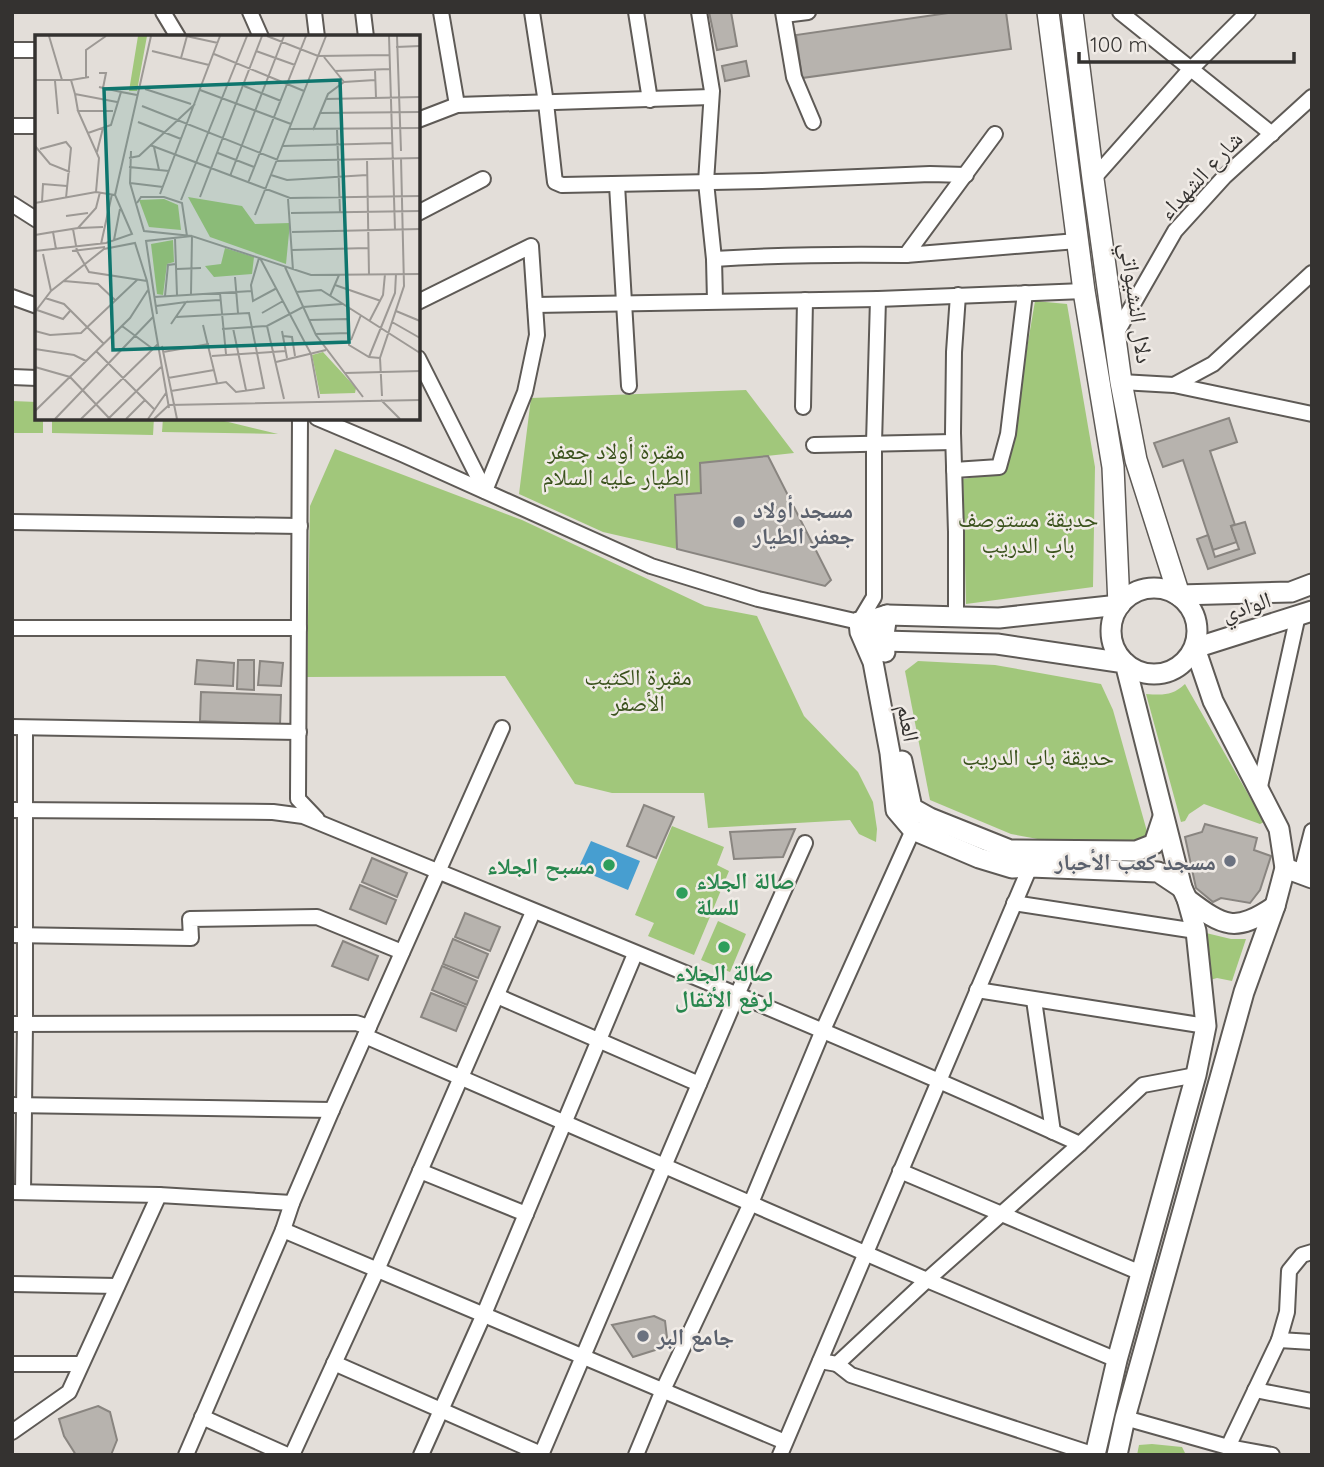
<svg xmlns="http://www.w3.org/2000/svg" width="1324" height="1467" font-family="Quicksand,'Noto Naskh Arabic',sans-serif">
<rect width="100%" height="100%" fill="#e3ded9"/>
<g fill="#a1c77b">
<path d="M1035,301l32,3 28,163 -2,120 -127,17 -3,-125 43,-7z"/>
<path d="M746,390l48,63 -94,10 1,30 -26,3 2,53 -74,-17 -84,-38 12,-96z"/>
<path d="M12,401l25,1v16h6v15h-31z"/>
<path d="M52,418h102l-1,17 -101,-2z"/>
<path d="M163,418h49l66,16 -116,-2z"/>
<path d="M335,449l187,71 183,86 52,10 47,100 54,56 15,30 4,27 -1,13 -17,-8 -9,-14 -142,8 -4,-35h-92l-37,-9 -70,-108 -198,1 3,-171z"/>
<path d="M918,661l77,4 106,19 12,26 35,125 -8,8 -97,-3 -32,-6 -81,-34 -25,-129z"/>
<path d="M1185,684l79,138 -4,2 -56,-20 -15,10 -4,7 -4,1 -35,-128c17,1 26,2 39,-10z"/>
<path d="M672,826l52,21 -7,18 12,6 -35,84 -46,-19 6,-13 -19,-8z"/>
<path d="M718,921l28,13 -16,38 -29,-12z"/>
<path d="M1206,933l25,6h15l-14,42 -15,-3 -7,2z"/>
<path d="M1152,1444l30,3 4,8h-49l2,-10z"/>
</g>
<path fill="#479ed0" d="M591,841l49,20 -12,29 -50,-21z"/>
<g fill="#b7b3ae" stroke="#898580" stroke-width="2">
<path d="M709,12h22l6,34 -20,4z"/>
<path d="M955,12h51l5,37 -209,29 -6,-43z"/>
<path d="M746,61l3,15 -24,5 -3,-15z"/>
<path d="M1229,418l8,24 -27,9 25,74 -4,1 6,16 -24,8 -30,-90 -20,7 -9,-24z"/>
<path d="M768,456l63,124 -6,6 -148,-37 -2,-54 26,-2 -1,-30z"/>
<path d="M1245,522l10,31 -47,16 -11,-30 11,-4 7,22 24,-8 -8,-23z"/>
<path d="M197,660l37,3 -1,23 -38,-2z"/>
<path d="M238,660h16v30l-17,-1z"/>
<path d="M260,661l23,2 -2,23 -23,-1z"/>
<path d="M201,692l80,3 -1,30 -80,-4z"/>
<path d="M644,805l30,12 -18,41 -29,-12z"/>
<path d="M1205,824l52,14 -3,12 17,6 -11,34 -10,13 -29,-5 -8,4 -17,-14 -11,-51 17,-5z"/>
<path d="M795,829l-12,28 -49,2 -4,-27z"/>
<path d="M372,858l35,15 -10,24 -35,-15z"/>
<path d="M360,885l36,15 -10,24 -36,-15z"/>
<path d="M465,913l35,14 -10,24 -35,-14z"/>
<path d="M453,939l35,15 -10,24 -35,-14z"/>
<path d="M343,941l35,15 -10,24 -36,-14z"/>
<path d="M442,966l35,15 -10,24 -35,-15z"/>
<path d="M431,993l35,14 -10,24 -35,-14z"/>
<path d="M654,1316l11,5 3,25 -35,11 -21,-32z"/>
<path d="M98,1406l12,6 7,28 -6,15h-35l-12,-19 -5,-17z"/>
</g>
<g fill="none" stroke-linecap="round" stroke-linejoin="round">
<g stroke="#5e5a56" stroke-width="18">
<g id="street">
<path d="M163,12l15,25"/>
<path d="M250,12l11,25"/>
<path d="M314,12l3,25"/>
<path d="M363,12l3,25"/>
<path d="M441,12l16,93"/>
<path d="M532,12l14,91 8,71 1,8 7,3 200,-4 168,-7 36,1"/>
<path d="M636,12l14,88"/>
<path d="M699,12l13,79 -6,91 8,77 1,42"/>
<path d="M783,12l11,65 19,45"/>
<path d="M1120,12l152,122"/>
<path d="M784,15l24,-3"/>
<path d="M12,50h25"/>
<path d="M418,120l39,-15 254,-8"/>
<path d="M12,126h25"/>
<path d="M995,134l-89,121 171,-14"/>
<path d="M1093,179l94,-106 61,-61"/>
<path d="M617,185l12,201"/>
<path d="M12,204l25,16"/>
<path d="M418,213l65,-34"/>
<path d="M714,259c64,-4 128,-5 192,-4"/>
<path d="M12,297l25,9"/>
<path d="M418,302l113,-56 6,89 -12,57 -40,99"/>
<path d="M535,305l343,-6 206,-8"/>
<path d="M1116,334l59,-103 50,-55 87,-79"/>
<path d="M418,358l67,133"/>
<path d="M12,377l25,1"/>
<path d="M1121,382l53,3 138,29"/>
<path d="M1174,385l39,-21 99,-91"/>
<path d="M803,407l2,-107"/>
<path d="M300,418l-2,381 19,20"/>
<path d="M317,418l85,36 249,112 107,33 101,23 15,-25v-154l4,-144"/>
<path d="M814,445l139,-3"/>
<path d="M954,470l45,-3 9,-33 17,-141"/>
<path d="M12,522l288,4"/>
<path d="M956,616v-84l-3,-99 1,-81 4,-57"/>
<path d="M12,628h287"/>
<path d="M12,727l287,5"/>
<path d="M1259,791l39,-176"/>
<path d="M12,810l261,2 30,4c260,107 521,211 777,328"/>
<path d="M1301,874l11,-43"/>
<path d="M1014,903l182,28"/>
<path d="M12,935l179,3 -1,-19 127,-2 85,35"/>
<path d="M977,990l229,36"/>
<path d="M497,996l202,88"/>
<path d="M1034,1000l19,132"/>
<path d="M12,1024l344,-1 13,4"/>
<path d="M365,1036l562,244 190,80"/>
<path d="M12,1105l320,5"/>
<path d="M420,1171l106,43"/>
<path d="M900,1171l241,102"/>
<path d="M12,1192l147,3 133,8"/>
<path d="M23,1192l2,-168v-296"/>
<path d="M283,1230l502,212"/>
<path d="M12,1284l105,2"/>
<path d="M1279,1340l33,2"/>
<path d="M820,1361l17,3 90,-84 153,-136 63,-59 53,-10"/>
<path d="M334,1363l207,91"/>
<path d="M12,1364h68"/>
<path d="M837,1364l14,11 244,80"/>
<path d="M1255,1390l57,11"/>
<path d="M202,1417l85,38"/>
<path d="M1125,1418l103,29 51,-107 8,-28 2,-41 13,-16 10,-3"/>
<path d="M12,1432l57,-40 90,-197"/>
<path d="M1228,1447l44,8"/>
<path d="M186,1455l97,-225 9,-27 40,-93 170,-382"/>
<path d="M292,1455l85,-185 156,-358"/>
<path d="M421,1455l63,-141 151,-360"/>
<path d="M541,1455l196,-460 68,-152"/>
<path d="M636,1455l27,-65 88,-187 72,-173 90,-200"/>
<path d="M780,1455l250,-588"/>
</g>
</g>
<g stroke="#5e5a56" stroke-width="23">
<g id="secondary">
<circle cx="1154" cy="631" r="43"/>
<path d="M1179,595l112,-3 21,-8"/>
<path d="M877,618l10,-3 112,3 120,-13"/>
<path d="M859,622l24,19 114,3 128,19 57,225 5,11 9,32 10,95 -10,49 -79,285 -22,95"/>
<path d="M859,622l1,10 13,30 17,91 6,57 17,20 66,28 33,10 18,-1 128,5 24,16"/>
<path d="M885,652l-2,-11 4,-26"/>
<path d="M902,761l10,47 18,10 80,32 126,1 18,-7 9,-27"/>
<path d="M1285,868l27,10"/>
<path d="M1187,899c37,28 48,34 88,7"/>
<path d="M1117,1455l8,-37 119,-426 31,-86 10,-38 -6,-39 -66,-128 -18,-53 117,-37"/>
</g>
</g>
<g stroke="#5e5a56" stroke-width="24">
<g id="primary">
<path d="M1048,12l36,279 29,176 6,138"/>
<path d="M1072,12l21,167 28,203 15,78 43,135"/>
</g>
</g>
<use href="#street" stroke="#fff" stroke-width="14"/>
<use href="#secondary" stroke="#fff" stroke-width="19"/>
<use href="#primary" stroke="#fff" stroke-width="21"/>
</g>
<g fill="#6b7280" stroke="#f0ebe6" stroke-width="2.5">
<circle cx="739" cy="522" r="7"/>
<circle cx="1230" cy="861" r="7"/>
<circle cx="643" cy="1336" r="7"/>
</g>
<g fill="#2e9e5b" stroke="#f0ebe6" stroke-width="2.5">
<circle cx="609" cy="865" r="7"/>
<circle cx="682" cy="893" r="7"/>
<circle cx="724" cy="947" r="7"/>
</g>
<g text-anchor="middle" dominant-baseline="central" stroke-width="5" stroke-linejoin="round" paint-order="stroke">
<g font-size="23" fill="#343230" stroke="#f0ebe6">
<text transform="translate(1200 175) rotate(-47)">شارع الشهداء</text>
<text transform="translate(1137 303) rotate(82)">دلال النشيواتي</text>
<text transform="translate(1246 606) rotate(-18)">الوادي</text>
<text transform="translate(909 723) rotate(80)">العلم</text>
</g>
<g font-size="23" fill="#3a521c" stroke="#f0ebe6">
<text x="616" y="450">مقبرة أولاد جعفر<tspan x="616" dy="26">الطيار عليه السلام</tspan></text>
<text x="1028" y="518">حديقة مستوصف<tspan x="1028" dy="26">باب الدريب</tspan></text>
<text x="638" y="676">مقبرة الكثيب<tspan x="638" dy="26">الأصفر</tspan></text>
<text x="1038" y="756">حديقة باب الدريب</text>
</g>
<g font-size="23" font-weight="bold" fill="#5b616d" stroke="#f0ebe6" text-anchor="start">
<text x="753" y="509">مسجد أولاد<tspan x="753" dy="26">جعفر الطيار</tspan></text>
<text x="1216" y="861" text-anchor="end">مسجد كعب الأحبار</text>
<text x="657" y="1336">جامع البر</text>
</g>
<g font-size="23" font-weight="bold" fill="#27864d" stroke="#f0ebe6" text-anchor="end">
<text x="595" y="865">مسبح الجلاء</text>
<text x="696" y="880" text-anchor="start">صالة الجلاء<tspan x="696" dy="26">للسلة</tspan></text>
<text x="724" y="972" text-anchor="middle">صالة الجلاء<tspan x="724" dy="26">لرفع الأثقال</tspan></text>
</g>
</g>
<g transform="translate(35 35)">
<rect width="385" height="385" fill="#e3ded9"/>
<path d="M103,1h9l-10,55h-8zM153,162l54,9 13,18 35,-1 -4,41 -76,-27zM129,164l14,6 3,25 -32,-3 -10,-27zM138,205l1,22 -7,2 -4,31 -6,-1 -6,-50zM190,213l29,9 -2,17 -38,3 -9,-11 16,-2zM288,317l33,36 -1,5 -35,1 -8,-39z" fill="#a1c77b"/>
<path fill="none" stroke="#9d9995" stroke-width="2" d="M14,1l13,44M151,1l32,7M232,1l51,20 72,-1M354,1l6,194M362,1l4,115M361,12l24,-1M117,16l57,14M221,16l39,14M179,19l90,37M289,22l20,25M146,23l6,-22M340,35l1,28M300,36l55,-2M64,38h7l-3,15M51,42v-27l20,-14M0,45h36M20,46l3,33M209,51l37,15M64,52l22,5M110,54l46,15M165,55l91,34M40,59l-4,-14 18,-3M291,64l94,-2M107,71l136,54M43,76l-3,-17 42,8M285,78l100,-1M103,87l43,17M255,94l130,-1M278,95l15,-36 16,-12 31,-2M302,95l3,82M53,98l23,-8 10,-33 16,3M115,110l140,53 130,-2M0,111l15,18 20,8M248,111l110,-3M119,112l5,23M5,114l26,-7 5,6 -5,50M96,116l-1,32 14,48 48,5M62,117l6,-24M183,118l36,14M94,123l10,-2 56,-52M332,124l2,116M242,126l143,-3M94,132l40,4M236,140l16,5 80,-5M195,141l54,-140M95,148l33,4M213,148l58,-147M61,157l3,-34 -21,-47h35M125,159l60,-158M165,162l62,-161M253,164l5,71M146,165l66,-164M7,167l1,-18 24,2M0,168l61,-11 19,3M102,168l4,-6h23l18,6 5,33M256,178l129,-2M220,180l71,-179M31,181l22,-3M44,193l24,-1M38,194l4,22 12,21 58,9M18,197l25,-4 18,-20 4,-16M257,197l128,-3M0,200l18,-3 3,17M140,203l2,57M79,205l6,-31M66,209l11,-50M257,215l76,-2M0,216l71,-8 26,-9 -17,-39 36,-159M37,216l33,-4M8,219l8,37M224,223l-8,27 2,16 24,-13M225,223l51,96 8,44M250,232l31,68 47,62M142,234l24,-1M200,242l3,36M29,246l34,3 17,16M300,250l46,16M261,257l25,-2 99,63M185,258l6,61M156,259l1,-58 119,39 109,-1M130,261l3,-31 8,-1M295,261l9,-21M119,262l98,-6M10,263l19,6 40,40M151,267l34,-2M121,271l30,-4 -15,22M314,272v38l20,12 11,1M2,275l26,9 7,-8M361,276l24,10M0,277l16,-21 53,-42 31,-6 12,38 22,127M227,278l21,-12M122,279l-11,-73 46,-5M274,285l39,-1M335,285l13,-25 2,-21M357,287l28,16M168,290l14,58M87,291l31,23M232,291l17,73M198,293l13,62M187,294l45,-3 36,-19 39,-3M0,296l15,4 31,-2 56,-53M247,296l5,27M281,299l33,-1M248,301l9,1 3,19M316,305l10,-25M127,311l15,73M0,314l39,6 12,6M61,316l59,59M128,317l46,-8M177,321l74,-5M334,322l26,-64 1,-19M241,327l50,-12M0,332l35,10 40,42M310,338l75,-2M133,343l46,-8M136,356l55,-9 10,10 28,-4 -15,-75 -73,4M347,361l-2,-38 24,-72 -3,-128M346,365l19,19M0,376l95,-93 18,-28M20,384l98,-102M46,384l77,-75M73,384l53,-52M91,384l19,-19M113,384l18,-26M119,384l15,-14 251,-5"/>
<path fill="#0f766e" fill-opacity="0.15" stroke="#0f766e" stroke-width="3.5" d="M305,45l9,262 -236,8 -9,-261z"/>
<rect width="385" height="385" fill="none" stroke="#343230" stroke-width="3.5"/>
</g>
<rect width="1324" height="1467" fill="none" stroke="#343230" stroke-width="28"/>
<path d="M1079 52v10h215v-10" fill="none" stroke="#343230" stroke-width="3.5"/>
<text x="1090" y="52" font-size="21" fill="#343230" stroke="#f0ebe6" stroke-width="5" paint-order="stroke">100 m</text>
</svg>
